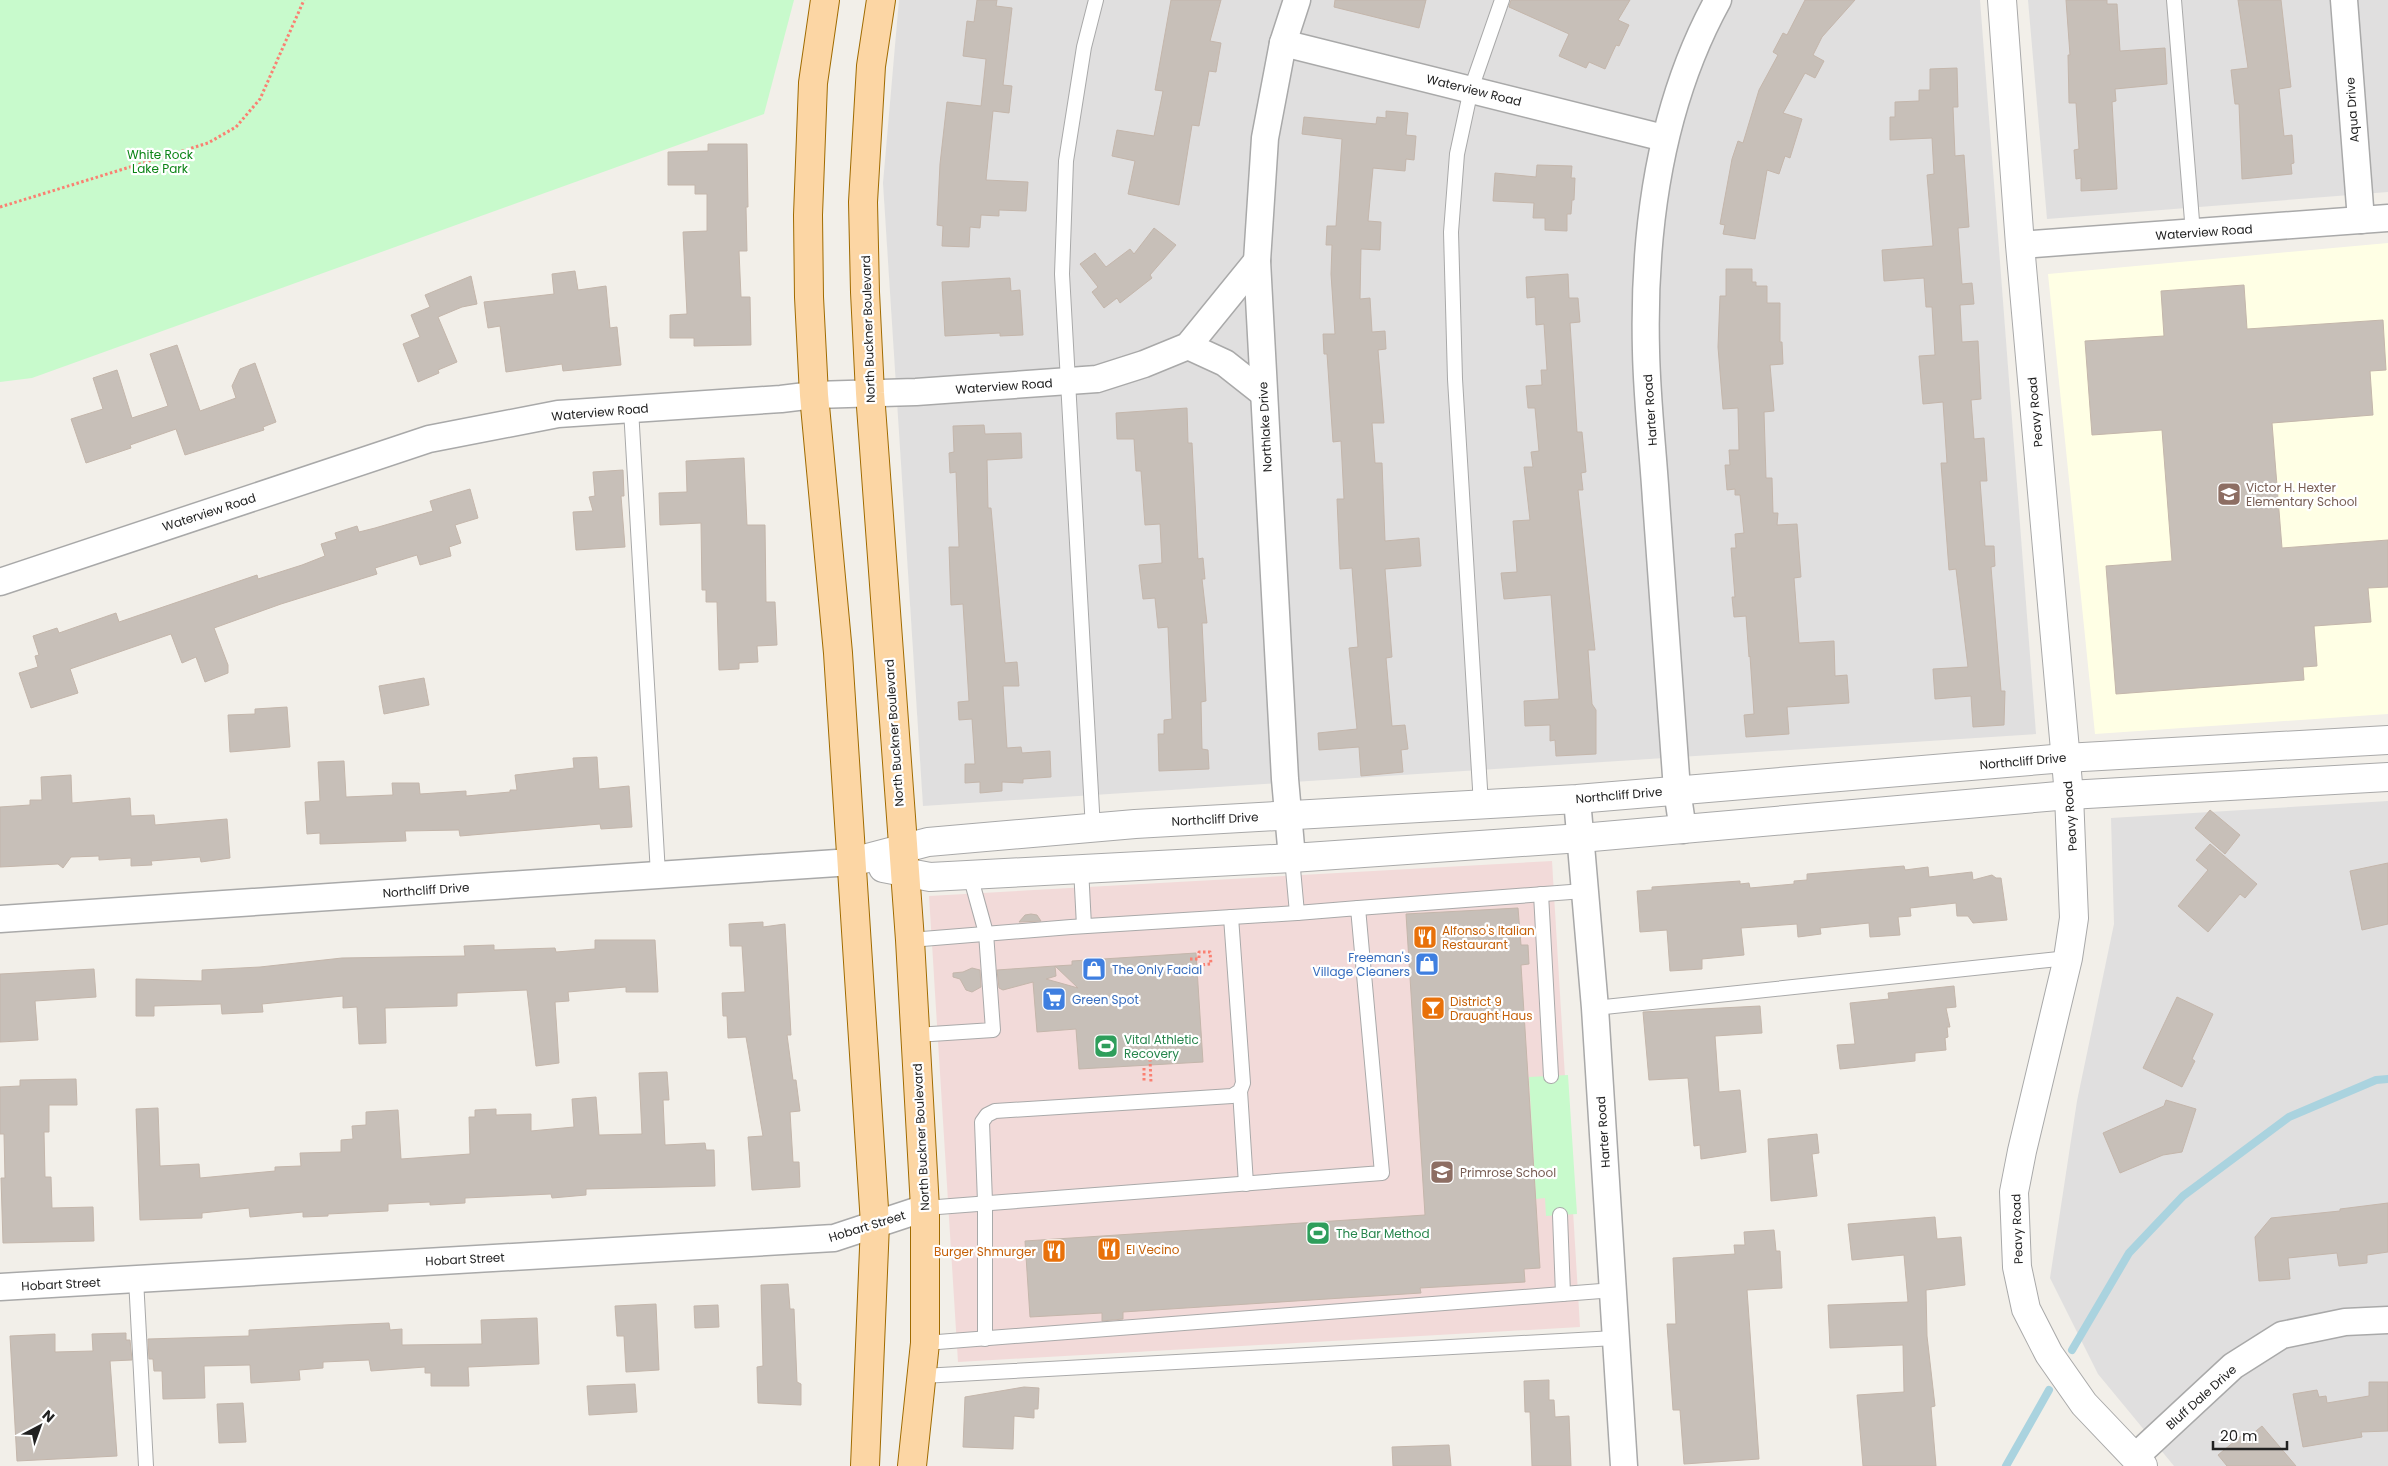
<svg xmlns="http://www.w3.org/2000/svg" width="2388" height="1466" font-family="Poppins,sans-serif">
<rect width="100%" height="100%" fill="#f2efe9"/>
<g fill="#e0dfdf">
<path d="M899,0h1081l56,734 -1113,72 -40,-623z"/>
<path d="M2028,0h360v192l-341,27z"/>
<path d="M2388,801v665h-214l-76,-92 -48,-96 27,-177 37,-177 -3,-106z"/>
</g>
<path fill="#f2dad9" d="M1552,861l28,466 -622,35 -29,-466z"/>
<path fill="#ffffe5" d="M2388,243v471l-293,20 -47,-460z"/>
<g fill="#c8facc">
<path d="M0,0h794l-30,114 -732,264 -32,4z"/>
<path d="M1568,1075l9,139 -31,2 -1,-18 -9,1 -7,-122z"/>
</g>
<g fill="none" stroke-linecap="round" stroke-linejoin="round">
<g stroke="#aad3df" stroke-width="8">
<path d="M2072,1350l57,-97 54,-57 106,-79 87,-37 12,-1"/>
<path d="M2006,1466l43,-76"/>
</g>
</g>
<g fill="#c7bfb8" stroke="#c4b6ab">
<path d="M977,0h20l-1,6 16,2 -9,77 9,1 -3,27 -16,-2 -7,69 42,2 -2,29 -27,-1v6l-18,-1 -1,13 -10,-1 -1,20 -27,-1 1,-20 -6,-1 3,-61 7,-62 34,4 5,-47 -23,-3 4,-35 7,1z"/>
<path d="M1171,0h50l-11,41 11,2 -5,29 -7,-1 -10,55 -7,-1 -13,80 -51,-11 7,-33 -23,-5 5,-26 37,6 9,-45 -8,-1z"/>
<path d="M1335,0h91l-7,28 -85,-21z"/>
<path d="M1511,0h119l-12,20 11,5 -10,21 -3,-1 -11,24 -16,-7 -3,6 -27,-12 10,-22 -60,-27z"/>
<path d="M1805,0h50l-33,37 -9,18 11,6 -9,17 -10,-5 -22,40 19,6 -12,39 -5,-2 -6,18 -12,-4 -12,69 -32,-5 2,-9 -5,-1 12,-65 6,-18 5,2 16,-53 19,-35 -5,-3 10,-19 4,2z"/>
<path d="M2066,0h41v4h10l3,47 45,-3 2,36 -52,5 1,12 -4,1 5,87 -36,2v-13l-5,1 -2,-29 5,-1 -3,-46h-7l-1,-48h2z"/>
<path d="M2238,0h43l10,87 -12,2 5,47 8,-1 2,28 -3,1 1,10 -50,5 -3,-75h-4l-4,-34 17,-2z"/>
<path d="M1957,68l1,39h-5l2,49 9,-1 5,72 -11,1 4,56 10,-1 2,21 -14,1 2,37 16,-1 3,58 -10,1 3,39 10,-1 3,43h-7l5,65h9l1,20 -4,1 10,124h4l-1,34 -31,2 -2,-31 -36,3 -2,-30 35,-2 -12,-98 -7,1 -8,-107h6l-4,-61 -20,2 -4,-48 16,-1 -3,-48h-6l-2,-29 -40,3 -2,-31 51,-4 -6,-71 7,-1 -2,-36 -42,2v-23h5v-15l24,-1v-11h11v-21z"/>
<path d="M1386,111l22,2 -2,22 10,1 -2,24 -8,-1 -1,12 -32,-3 -5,53 13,1 -1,28 -19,-1 -1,50 10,-1 2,34 13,-1 1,18 -8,1 6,73h-12l3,40h7l3,78 34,-3 2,28 -36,3 7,88 -6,1 6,68 13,-1 3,24 -7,1 2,22 -42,4 -2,-29 -40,3 -1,-17 39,-4 -8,-81 9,-1 -6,-79 -12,1 -3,-70h7l-3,-58 -8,1 -6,-88h-3l-1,-20h12l-4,-60 1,-29h-6l1,-19h9l6,-87 -40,-5 2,-17 72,7 1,-7 9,1z"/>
<path d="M708,144h39l1,63h-2l1,44h-8l2,46h9l1,48 -57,1v-8h-24v-23l17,-1 -4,-82 24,-1v-37h-12v-9h-27v-33l40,-1z"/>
<path d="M1537,165l35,1 -1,12h4l-1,22h-2l-1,14h-4v17l-22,-1v-12h-12l1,-15 -41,-2 2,-28 41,4z"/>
<path d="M1154,228l22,17 -26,30 2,3 -32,25 -3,-5 -13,10 -12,-16 6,-5 -18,-23 15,-11 11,14 24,-18 4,5z"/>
<path d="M1726,269h26v13h4v4h11v17h13v39h2l1,22 -13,1 4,46 -10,1 2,66h6l1,35h5l-1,12 20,-1 4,53 -7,1 5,65 35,-2 1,35 12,-1 2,28 -62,4 2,27 -43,3 -2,-22 10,-1 -4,-58 -1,1 -3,-41 -12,1 -2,-20h3l-4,-49h5l-1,-14 9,-1 -4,-38h-5v-6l-8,1 -2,-25h5l-1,-15h10l-1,-42 -15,1 -5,-62 2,-51h6z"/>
<path d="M575,271l3,19 28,-4 4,42 7,-1 4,38 -58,6 -1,-7 -56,8 -6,-46 -12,2 -4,-26 70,-8 -2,-20z"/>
<path d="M1568,274l1,24h9l2,24 -10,1 7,109h5l4,40 -5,1 2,17h-5l17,160h-7l4,54 4,6v44l-40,2 -1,-16 -5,1v-16l-25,1 -1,-25 35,-2 -8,-104 -47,4 -3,-26 16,-1 -4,-51 17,-1 -6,-53h9l-2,-15 8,-1 -4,-43h-7l-2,-22 16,-1 -1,-15h6l-3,-46 -8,1 -1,-28 -8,1 -1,-21z"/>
<path d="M471,276l6,28 -15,3 -24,10 19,45 -19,8 1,3 -21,9 -15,-38 17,-7 -9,-22 19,-8 -5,-12z"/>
<path d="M1010,278l1,13 9,-1 3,45 -23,1v-3l-55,3 -3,-54z"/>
<path d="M2244,285l3,44 136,-9 3,50 -16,1 3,44 -101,8 10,125 106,-8v47l-20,1 3,34 -57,4 3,40 -14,1 1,13 -188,14 -10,-128 66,-5 -10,-131 -70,5 -7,-94 79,-5 -3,-45z"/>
<path d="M177,345l23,66 36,-13 -4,-12 8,-17 15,-6 21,59 -13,5 1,3 -79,25 -9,-26 -46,16 1,3 -45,15 -15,-44 32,-10 -10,-31 24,-8 15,48 36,-12 -18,-52z"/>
<path d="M1187,408l1,35h4l6,116 5,-1 2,21h-3l5,44h-5l4,78 -5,1 1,47 6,1 1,19 -50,2 -1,-37h6v-14l8,-1 -4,-92 -10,1 -3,-30 -12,1 -4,-34 23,-2 -2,-39 -15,1 -4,-54h-5l-2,-32h-17l-1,-26z"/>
<path d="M984,425l1,9 36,-1 1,25 -35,2 1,48h3l14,155 12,-1 2,24h-16l4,62 14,-1 1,6 28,-2 1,26 -28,2v4l-21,-1v9l-22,2v-11l-15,1v-19h10l-3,-45 -13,1 -1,-18 11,-1 -6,-97 -12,1 -2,-58h10l-3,-75 -6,1 -1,-20 5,-1 -1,-26z"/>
<path d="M744,458l3,67h18l1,77h9l2,43 -20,1 1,16 -19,1v6l-20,1 -2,-68h-11v-12h-4l-1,-67 -41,2 -1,-32 28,-1 -1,-31z"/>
<path d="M623,470l1,26h-3l4,51 -49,3 -3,-38 20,-1 -4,-14 6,-1 -2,-24z"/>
<path d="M470,489l8,29 -23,7 6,18 -12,4 2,9 -31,9 -3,-10 -42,13 2,6 -96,30 -67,24 14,37v8l-23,9 -9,-25 -14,6 -11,-29 -101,35 8,24 -47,15 -12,-35 19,-6 -3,-11 4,-1 -6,-19 24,-8 2,5 57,-20 3,9 138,-47 1,4 44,-14 23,-9 -4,-12 16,-5 -2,-6 22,-7 2,6 16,-4 58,-17 -3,-10z"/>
<path d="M424,678l5,27 -45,9 -5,-28z"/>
<path d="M287,707l3,40 -60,5 -2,-37 27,-1v-5z"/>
<path d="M597,757l2,32 30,-3 3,41 -31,2 -1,-5 -140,12 -1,-6 -54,1 1,10 -86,3v-11l-13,1 -2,-32 15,-1 -2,-39 26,-1 2,36 47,-2 -1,-12h27l1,11 46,-3v5l44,-4v-2h7l-2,-15 59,-7 -1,-10z"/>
<path d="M71,775l1,28 58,-5 1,18 23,-1 1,10 72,-6 3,39 -29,4 -1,-5 -49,4 1,4 -21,1v-8l-32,2v-4l-28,1 -8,11 -5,-4 -58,3v-60l30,-2v-5h12l-1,-23z"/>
<path d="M2210,810l30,25 -15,19 -30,-26z"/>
<path d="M2210,844l47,40 -12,14 -5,-4 -32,38 -30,-26 30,-36 -12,-10z"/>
<path d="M2388,863v61l-26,6 -12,-59z"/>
<path d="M1904,866l1,4 23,-3 1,10 43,-5 1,8 19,-5 4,3h5l6,42 -34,3 -5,-7h-11l-1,-13 -46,5 1,8 -13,1 2,18 -30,2 -1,-14 -49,5 1,6 -23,3 -1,-13 -56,4 3,27 -42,4v10l-32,2 -3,-41 -27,2 -3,-41 15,-1v-3l88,-6v3l9,-1 1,5 44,-4v-3l13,-1v-6z"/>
<path d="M1518,908l3,37h7l1,19 -8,1 19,303 -16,1 1,13 -105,6 1,5 -298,19v7l-21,2v-8l-72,4 -5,-76 400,-26 -19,-301z"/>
<path d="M1031,914l6,1 4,6 -22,1 6,-7z"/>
<path d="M763,922v5l22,-3 6,111h-4l6,45h3l4,31 -10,1 3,50h6l1,25 -48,3 -4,-53 15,-1 -17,-99 -18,1 -1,-22h-4l-1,-23 23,-1 -3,-46h-12l-1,-22z"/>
<path d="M595,940h60l3,52h-32v-5l-58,5 1,9 -14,1 4,61 -23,3 -9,-76 -70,3v13l-72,2 1,35 -27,1 -2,-37 -14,1v-12l-81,8 1,8 -41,2 -1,-10 -67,2v10h-18v-37l66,2v-11l58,-3 82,-9 123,-2 -1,-10 30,-1v5l61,-2 1,4 39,-3z"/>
<path d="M1196,953l7,109 -124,7 -3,-40 -39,3 -4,-50 -30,8 -4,-2 -2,-18 58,-4 1,10 -10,3 32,9 -23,-22 17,-1v-4z"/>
<path d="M972,968l8,2 1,17 -9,5 -6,-2 -6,-11 -7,-2v-4l10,-1z"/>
<path d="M94,969l2,28 -61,4 3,39 -38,2v-68z"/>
<path d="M1954,986l2,21 -10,1 4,19h-3l1,10 -3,1 1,12 -31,3v8l-75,8 -3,-24 18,-1 -5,-41 39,-4 -1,-6z"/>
<path d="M2177,997l36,17 -21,45 3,2 -13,26 -39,-19z"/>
<path d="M1760,1006l2,27 -47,3 4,56 21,-2 6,62 -45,7 -1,-14 -6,1 -6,-68 -39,2 -6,-68z"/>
<path d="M667,1072l2,28h-6l2,45 40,-2 1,7h8l1,36 -129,3v6l-34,3 -1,-4 -86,4v5l-35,2v-3l-42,2v7l-60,3v2l-25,1v-5l-53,5 -1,-9 -47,5v5l-62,2 -4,-111 22,-1 2,58 39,-2 1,14 75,-7v-4l26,-1 -1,-13 41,-1v-12l12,-1 -1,-13 14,-1v-13l32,-2 3,49 69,-5 -1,-37h6v-7l21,-1v6l35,-1v17l43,-4 -2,-28 24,-2 3,38 43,-1 -3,-61z"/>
<path d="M76,1079l1,26h-28v27h-5l1,45h6l1,31 41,-1 1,34 -91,2 -2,-65h4l-1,-44h-4v-47l20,-1v-6z"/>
<path d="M2166,1100l30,9 -14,43 -19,3 -43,18 -17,-40 61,-27z"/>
<path d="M1817,1134l2,19 -7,1 5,42 -46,5 -3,-62z"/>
<path d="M2388,1203v49l-21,3v8l-28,3 -2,-13 -49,5 2,21 -31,2 -4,-44 16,-19 69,-7v-2z"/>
<path d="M1935,1217l2,22 24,-2 4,48 -39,5 1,46 8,70 -4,1 5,59h-73l-6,-71 47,-3 -1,-47 -73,3 -2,-43 80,-3 -4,-47 -52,5 -4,-36z"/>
<path d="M1774,1230l2,21h4l2,37 -35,2 12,169 -75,5 -4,-54h-7l-6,-86h9l-3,-66 62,-4 -1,-9h11l-1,-13z"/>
<path d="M788,1284l2,25h4l3,73 4,2v21l-43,-2 -1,-36 6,-1 -2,-81z"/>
<path d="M656,1304l3,66 -33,2 -2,-36h-7l-2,-30z"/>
<path d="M718,1305l1,22 -24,1 -1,-22z"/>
<path d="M537,1318l2,46 -71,3 1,19h-38v-13h-6v-6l-54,4 -2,-11 -46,2v6l-24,2 1,10 -49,3 -1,-18 -46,1 1,32 -42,1 -1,-28h-8l-1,-12h-4l-1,-20 101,-3v-6l94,-5 46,-2 1,7 12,-1v16l80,-1 -1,-24z"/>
<path d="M126,1333v7h4l2,20 -22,1 7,95 -100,5 -7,-125 45,-2v18l38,-1 -1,-17z"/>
<path d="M1549,1380v20h5l1,17 14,-1 2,50h-39l-2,-54h-5l-1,-31z"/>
<path d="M2369,1382h19v49l-27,1 1,5 -59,10 -10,-53 24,-4 2,7 7,-1 1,7 42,-7z"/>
<path d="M635,1384l2,28 -48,3 -2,-29z"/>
<path d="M1024,1387l15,1 -1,21h-4v9l-20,-2 -1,33 -50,-2 2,-50z"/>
<path d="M243,1403l3,39 -27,1 -2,-39z"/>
<path d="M2262,1426l34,40h-69l-9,-11 23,-19 4,4z"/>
<path d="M1449,1445l2,21h-58l-1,-19z"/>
</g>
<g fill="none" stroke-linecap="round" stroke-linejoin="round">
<g stroke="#a9a9a9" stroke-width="16">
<g id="service">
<path d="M2174,0l19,233"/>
<path d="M631,409l27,465"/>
<path d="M1481,805l-26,-426 -4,-147 6,-78 14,-65 31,-89"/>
<path d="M1093,829l-31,-555 4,-113 18,-114 12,-47"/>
<path d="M1081,868l3,58"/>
<path d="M1541,894l10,182"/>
<path d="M1358,908l226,-17"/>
<path d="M910,940l161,-13 226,-14"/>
<path d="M1595,1008l473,-50"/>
<path d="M916,1035l77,-5 -7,-97 -16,-58"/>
<path d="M1240,1091l6,93"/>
<path d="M925,1208l457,-35 -24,-265 -61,5 -5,-55"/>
<path d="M1560,1215l3,79"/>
<path d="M136,1279l10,187"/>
<path d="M985,1339v-137l-3,-80 5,-7 8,-4 237,-15 8,-5 3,-8 -12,-166"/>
<path d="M925,1343l689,-53"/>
<path d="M922,1376l693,-38"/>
</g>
</g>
<g stroke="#a9a9a9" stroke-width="29">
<g id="minor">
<path d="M2344,0l17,220"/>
<path d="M1283,43l381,95"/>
<path d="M2020,245l368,-27"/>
<path d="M1188,346l37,17 38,30"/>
<path d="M0,582l429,-143 129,-25 223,-15 33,-4 102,-3 181,-13 47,-15 44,-18 69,-85"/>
<path d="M1577,799l18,209 29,458"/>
<path d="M1683,830l-6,-40c-7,-97 -14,-193 -21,-290 -3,-49 -9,-99 -10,-149 -3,-120 13,-244 72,-351"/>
<path d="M1292,858l-7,-79 -28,-518 8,-123 18,-95 14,-43"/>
<path d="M0,919l852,-57"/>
<path d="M0,1287l834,-49 91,-30"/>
<path d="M2135,1457l98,-91 49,-31 63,-13 43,-2"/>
</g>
</g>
<g stroke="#a9a9a9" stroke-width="30">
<g id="tertiary">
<path d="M2002,0l18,245 49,550 5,123 -6,40 -46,193 -8,41 3,75 9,42 23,45 35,50 59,62"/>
<path d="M852,862l76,-20 207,-18 442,-25 488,-41 323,-18"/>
<path d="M883,868l47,9 362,-19 289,-20 488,-43 319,-18"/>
</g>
</g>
<g stroke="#a06b00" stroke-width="30">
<g id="primary">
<path d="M825,0l-12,83 -5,132 1,82 5,98 24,258 37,571 -10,242"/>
<path d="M881,0l-10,66 -8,136 2,90 5,101 40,547 15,268v135l-13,123"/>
</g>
</g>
<g stroke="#fa8072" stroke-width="3" stroke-dasharray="2.5 2.5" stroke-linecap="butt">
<path d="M0,207l208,-64 28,-16 24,-28 44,-99"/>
<path d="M1190,959h9v-7h11l1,12 -11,1"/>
<path d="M1150,1059l1,24"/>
<path d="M1144,1068v14"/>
</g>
<use href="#service" stroke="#fff" stroke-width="14"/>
<use href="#minor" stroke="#fff" stroke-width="26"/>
<use href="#tertiary" stroke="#fff" stroke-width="28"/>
<use href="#primary" stroke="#fcd6a4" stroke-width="28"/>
</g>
<defs>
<g id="school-square" transform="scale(1.25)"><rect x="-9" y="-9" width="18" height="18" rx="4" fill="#8d6e63" stroke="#fff"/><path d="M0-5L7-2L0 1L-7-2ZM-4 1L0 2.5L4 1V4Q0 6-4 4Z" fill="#fff"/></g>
<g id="restaurant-square" transform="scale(1.25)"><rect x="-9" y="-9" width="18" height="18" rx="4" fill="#e8710a" stroke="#fff"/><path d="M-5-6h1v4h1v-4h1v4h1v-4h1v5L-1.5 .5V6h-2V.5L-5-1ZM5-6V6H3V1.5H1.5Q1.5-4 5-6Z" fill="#fff"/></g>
<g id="shop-square" transform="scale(1.25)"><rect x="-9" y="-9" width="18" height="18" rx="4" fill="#3f7fe0" stroke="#fff"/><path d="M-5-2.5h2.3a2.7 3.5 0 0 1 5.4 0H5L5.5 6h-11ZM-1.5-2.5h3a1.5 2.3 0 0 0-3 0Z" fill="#fff"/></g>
<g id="supermarket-square" transform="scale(1.25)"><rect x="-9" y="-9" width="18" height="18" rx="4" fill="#3f7fe0" stroke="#fff"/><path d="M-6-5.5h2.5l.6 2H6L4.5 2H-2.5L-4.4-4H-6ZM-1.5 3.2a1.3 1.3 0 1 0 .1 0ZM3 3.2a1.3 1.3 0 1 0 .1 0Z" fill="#fff"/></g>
<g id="bar-square" transform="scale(1.25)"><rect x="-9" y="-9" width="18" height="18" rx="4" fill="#e8710a" stroke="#fff"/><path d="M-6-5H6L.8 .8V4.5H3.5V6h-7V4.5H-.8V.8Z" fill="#fff"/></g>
<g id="stadium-square" transform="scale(1.25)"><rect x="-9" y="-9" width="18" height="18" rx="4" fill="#2e9e5b" stroke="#fff"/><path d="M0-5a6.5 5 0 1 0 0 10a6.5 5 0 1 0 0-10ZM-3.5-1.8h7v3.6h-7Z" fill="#fff"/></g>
</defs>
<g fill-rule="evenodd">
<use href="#school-square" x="2229" y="494"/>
<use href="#restaurant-square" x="1425" y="937"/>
<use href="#shop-square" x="1427" y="964"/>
<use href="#shop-square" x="1094" y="969"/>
<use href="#supermarket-square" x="1054" y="999"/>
<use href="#bar-square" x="1433" y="1008"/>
<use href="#stadium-square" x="1106" y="1046"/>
<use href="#school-square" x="1442" y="1172"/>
<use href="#stadium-square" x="1318" y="1233"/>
<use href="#restaurant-square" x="1109" y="1249"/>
<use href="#restaurant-square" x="1054" y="1251"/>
</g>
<g text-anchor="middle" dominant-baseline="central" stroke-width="4.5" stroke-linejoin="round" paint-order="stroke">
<g font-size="12" fill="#222" stroke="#fff">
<text transform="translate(1474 90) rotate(14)">Waterview Road</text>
<text transform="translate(2352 110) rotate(-94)">Aqua Drive</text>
<text transform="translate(2204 232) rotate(-4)">Waterview Road</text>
<text transform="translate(868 329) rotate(-92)">North Buckner Boulevard</text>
<text transform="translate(1004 386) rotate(-4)">Waterview Road</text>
<text transform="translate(1650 410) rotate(-94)">Harter Road</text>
<text transform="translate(600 412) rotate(-5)">Waterview Road</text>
<text transform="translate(2035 412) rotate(-95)">Peavy Road</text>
<text transform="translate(1265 427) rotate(-93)">Northlake Drive</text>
<text transform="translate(209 512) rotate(-18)">Waterview Road</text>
<text transform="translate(894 733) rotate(-94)">North Buckner Boulevard</text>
<text transform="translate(2023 761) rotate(-5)">Northcliff Drive</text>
<text transform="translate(1619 795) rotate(-5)">Northcliff Drive</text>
<text transform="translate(2070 816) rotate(-94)">Peavy Road</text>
<text transform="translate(1215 819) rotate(-3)">Northcliff Drive</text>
<text transform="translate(426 890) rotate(-4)">Northcliff Drive</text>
<text transform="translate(1603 1132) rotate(-94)">Harter Road</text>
<text transform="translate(921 1137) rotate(-93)">North Buckner Boulevard</text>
<text transform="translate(867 1226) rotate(-17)">Hobart Street</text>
<text transform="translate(2017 1229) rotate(-92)">Peavy Road</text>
<text transform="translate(465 1259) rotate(-3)">Hobart Street</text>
<text transform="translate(61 1284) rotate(-3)">Hobart Street</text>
<text transform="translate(2201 1397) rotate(-42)">Bluff Dale Drive</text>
</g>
<g font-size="12" fill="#0c8416" stroke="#fff">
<text x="160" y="154">White Rock<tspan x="160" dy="14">Lake Park</tspan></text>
</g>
<g font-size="12" fill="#785e54" stroke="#fff" text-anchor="start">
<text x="2246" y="487">Victor H. Hexter<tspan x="2246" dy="14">Elementary School</tspan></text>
<text x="1460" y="1172">Primrose School</text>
</g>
<g font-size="12" fill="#c56008" stroke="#fff" text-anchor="start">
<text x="1442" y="930">Alfonso's Italian<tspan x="1442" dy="14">Restaurant</tspan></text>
<text x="1450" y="1001">District 9<tspan x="1450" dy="14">Draught Haus</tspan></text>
<text x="1126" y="1249">El Vecino</text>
<text x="1036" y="1251" text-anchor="end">Burger Shmurger</text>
</g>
<g font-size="12" fill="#366cbe" stroke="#fff" text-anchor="start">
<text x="1410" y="957" text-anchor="end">Freeman's<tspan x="1410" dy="14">Village Cleaners</tspan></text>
<text x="1112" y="969">The Only Facial</text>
<text x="1072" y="999">Green Spot</text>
</g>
<g font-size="12" fill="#27864d" stroke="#fff" text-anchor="start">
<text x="1124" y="1039">Vital Athletic<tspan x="1124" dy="14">Recovery</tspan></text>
<text x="1336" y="1233">The Bar Method</text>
</g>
</g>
<g transform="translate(40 1426) rotate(41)" stroke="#ffffff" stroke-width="4" paint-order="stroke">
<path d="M0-4L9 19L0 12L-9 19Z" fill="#222222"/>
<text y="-8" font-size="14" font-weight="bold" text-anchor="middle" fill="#222222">N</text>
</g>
<path d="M2213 1441v8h74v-8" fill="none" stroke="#222222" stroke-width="2.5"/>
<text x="2220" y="1441" font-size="15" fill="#222222" stroke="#ffffff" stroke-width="4" paint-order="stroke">20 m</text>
</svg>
